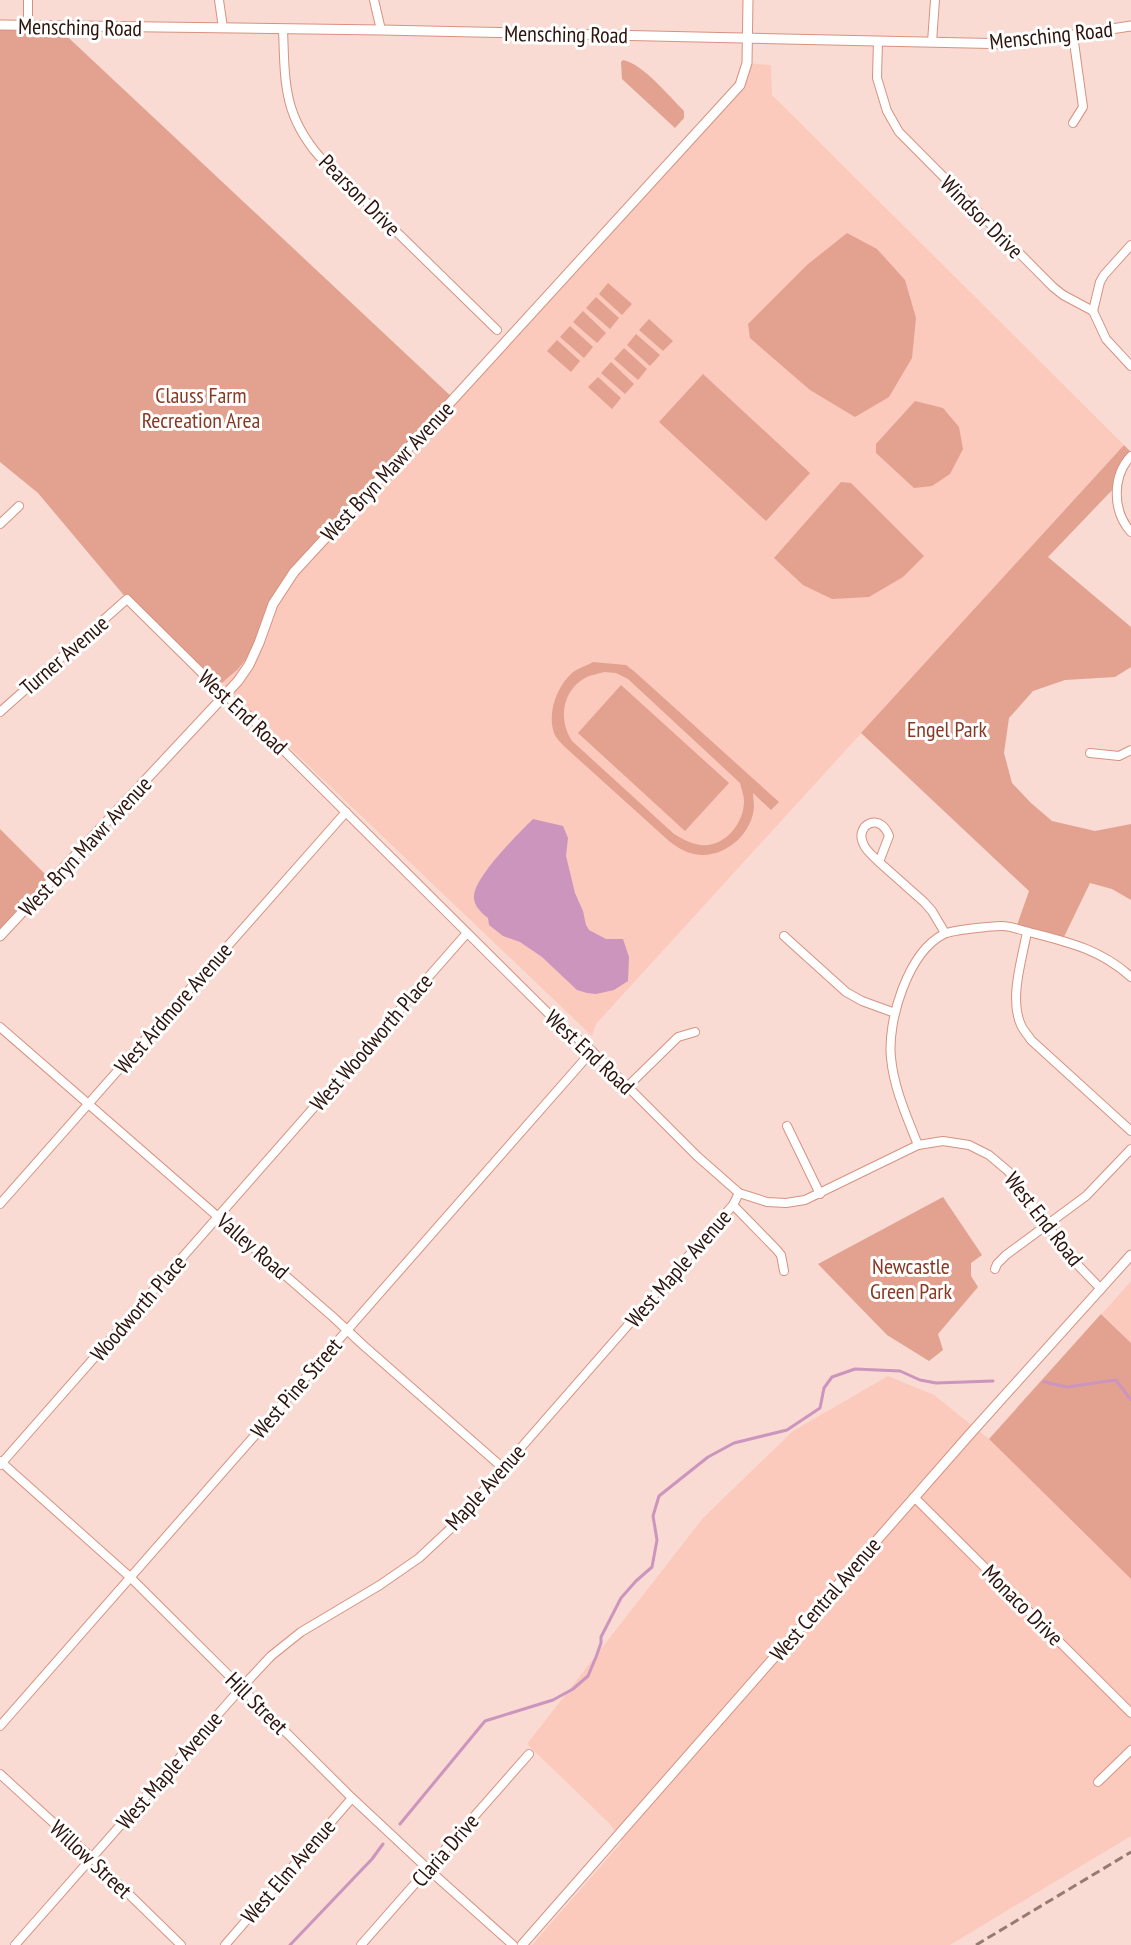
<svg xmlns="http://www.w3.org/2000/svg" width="1131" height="1945" font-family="'PT Sans Narrow',sans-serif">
<rect width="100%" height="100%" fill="#f9dbd3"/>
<g fill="#fbcabc">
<path d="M747,63l24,2 1,30 352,350 -528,579 -4,12 -370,-353 9,-7 42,-72 21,-32 446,-487z"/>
<path d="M1131,1281v62l-29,-29z"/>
<path d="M888,1376l46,19 55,44 142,140v257l-181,109h-418l90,-103 -12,-18 -83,-80 176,-226 90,-87z"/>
</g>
<g fill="#e3a18f" fill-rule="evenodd">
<path d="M0,25l56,1 398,373 -160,173 -21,32 -14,39 -21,26 -16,14 -7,-4 -88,-80 -89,-106 -38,-31z"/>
<path d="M623,60c20,4 45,35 61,51v7l-9,10 -53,-49 -1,-17z"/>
<path d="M847,233l30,16 28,31 11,38 -4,40 -23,39 -34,20 -45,-27 -60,-52 -2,-14 59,-59z"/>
<path d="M608,283l24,21 -10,11 -23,-21z"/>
<path d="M596,297l23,21 -9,11 -24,-21z"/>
<path d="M583,311l23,22 -9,10 -24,-21z"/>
<path d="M649,319l24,22 -10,10 -24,-21z"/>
<path d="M570,326l23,21 -9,11 -24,-21z"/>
<path d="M636,334l24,21 -10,11 -23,-21z"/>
<path d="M557,340l23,21 -9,11 -24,-21z"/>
<path d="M624,348l23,21 -9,11 -24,-21z"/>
<path d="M611,362l23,22 -9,10 -24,-21z"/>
<path d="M703,374l107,99 -44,48 -107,-99z"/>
<path d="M598,377l23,21 -9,11 -24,-22z"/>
<path d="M915,401l28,7 16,19 4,22 -13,25 -18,12 -18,2 -38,-35v-9z"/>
<path d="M1124,445l7,7v4l-14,29 -69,72 83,70v40l-16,10 -50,3 -32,11 -24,27 -5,35 8,30 19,20 21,18 43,10 36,-7v76l-19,-11 -22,-6 -28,58 -46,-13 13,-37 -168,-158z"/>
<path d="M841,482l10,1 73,73 -21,21 -34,20 -37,2 -29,-14 -29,-27z"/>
<path d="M593,662l33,3 9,7 144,130 -8,8 -18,-17c0,4 1,9 1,14 -2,28 -31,53 -60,47 -10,-2 -17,-7 -25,-13l-103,-93c-4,-4 -10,-10 -12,-15 -7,-20 3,-47 18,-60 6,-5 14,-7 21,-11zM604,672l12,1 12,6 112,104c1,5 4,12 4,18 0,23 -20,47 -44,44 -10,-2 -18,-6 -26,-11l-102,-93c-14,-21 -10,-50 13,-63 5,-3 13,-4 19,-6z"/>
<path d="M621,685l108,98 -44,48 -107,-98z"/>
<path d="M0,829l52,52 -52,55z"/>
<path d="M943,1197l39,58 -11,8v13l7,11 -40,47 5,16 -14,11 -42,-26 -69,-71z"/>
<path d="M1101,1314l30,29v236l-142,-140z"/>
</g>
<path fill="#cb95be" d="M533,819l30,7 5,12 -2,18 9,37 8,18 3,14 3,5 17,9h17l6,18 -1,24 -14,9 -18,4 -9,-1 -10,-3 -35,-33 -22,-15 -17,-6 -14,-11 -1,-7c-7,-5 -15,-13 -14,-22 1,-20 45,-63 59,-77z"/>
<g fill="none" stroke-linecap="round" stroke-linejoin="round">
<g stroke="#cb95be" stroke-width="3">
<path d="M1044,1382l23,5 49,-7 15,20"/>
<path d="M400,1824l85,-103 68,-21 20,-11 15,-13 8,-19 5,-14v-6l20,-39 15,-17 16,-14 5,-27 -4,-24 6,-20 49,-39 26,-14 53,-13 33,-22 4,-20 8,-11 23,-8 45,2 20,9 16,3 57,-2"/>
<path d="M290,1945l82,-86 11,-15"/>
</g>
<g stroke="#d7927f" stroke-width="10">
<g id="minor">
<path d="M219,0l4,28"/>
<path d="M374,0l7,30"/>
<path d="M28,26v-26"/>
<path d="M283,29c2,53 0,85 36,127l178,174"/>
<path d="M1073,35l10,72 -10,16"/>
<path d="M878,41l-1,37 10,33 12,21 154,155 10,8 30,16 13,28 25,27"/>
<path d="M932,42l3,-42"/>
<path d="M1093,311l7,-29 4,-7 27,-30"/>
<path d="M1131,456c-19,20 -19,55 0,76"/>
<path d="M0,524l19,-18"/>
<path d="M0,712l127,-113 87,86 34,30 304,302 40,34 105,105 42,37 28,9 19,1 19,-3 113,-55 25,-4 26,4 20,10 19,16 64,88 29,30"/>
<path d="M1090,753l29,3 12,-6"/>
<path d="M879,862c-5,-5 -14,-12 -16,-19 -8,-18 17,-32 26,-7l-10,26 45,40 8,9 13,22"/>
<path d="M1027,932c-5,27 -18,67 -6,93 2,5 7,10 10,15l100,91"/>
<path d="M784,936l62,56 16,9 33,12"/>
<path d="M0,1027l333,290 30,28 140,123"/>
<path d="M628,1086l50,-49 17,-5"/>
<path d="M787,1126l33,68"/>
<path d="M918,1145c-11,-28 -24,-56 -27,-87 -4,-37 17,-106 53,-124 8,-4 48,-8 58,-8 9,0 18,4 27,6 39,10 71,17 102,45"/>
<path d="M0,1204l346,-392"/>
<path d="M733,1205l43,44 5,6 3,16"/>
<path d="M995,1269l2,-5 9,-9 80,-59 45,-47"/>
<path d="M0,1461l130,116 222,221 76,71 85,76"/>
<path d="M0,1465l467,-532"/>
<path d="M914,1497l217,216"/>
<path d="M0,1726l592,-675"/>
<path d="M0,1774l92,84 89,87"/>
<path d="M1098,1782l33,-32"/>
<path d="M15,1945l227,-258 29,-31 30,-24 79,-47 39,-27 30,-28 284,-325 6,-12"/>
<path d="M225,1945l127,-147"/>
<path d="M361,1945l168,-191"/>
</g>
</g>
<g stroke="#d7927f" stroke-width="11">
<g id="tertiary">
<path d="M0,25l381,5 633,14 117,-18"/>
<path d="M0,936l238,-255 11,-16 10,-22 14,-39 21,-32 153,-166 293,-321 7,-22 1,-63"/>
<path d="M522,1945l448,-511 161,-179"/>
</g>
</g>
<use href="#minor" stroke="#fff" stroke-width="8"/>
<use href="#tertiary" stroke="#fff" stroke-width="9"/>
<path stroke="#967a73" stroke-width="3" stroke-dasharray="9 4.5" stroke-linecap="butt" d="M976,1945l155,-93"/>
</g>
<g text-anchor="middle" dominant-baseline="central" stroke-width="6" stroke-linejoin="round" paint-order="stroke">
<g font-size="22" fill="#2e140d" stroke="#fff">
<text transform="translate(80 27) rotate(1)">Mensching Road</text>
<text transform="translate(566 34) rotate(1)">Mensching Road</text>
<text transform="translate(1051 35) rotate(-6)">Mensching Road</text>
<text transform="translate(360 195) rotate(45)">Pearson Drive</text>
<text transform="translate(982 217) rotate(45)">Windsor Drive</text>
<text transform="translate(387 471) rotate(-47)">West Bryn Mawr Avenue</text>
<text transform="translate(64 655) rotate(-41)">Turner Avenue</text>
<text transform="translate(243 712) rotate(43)">West End Road</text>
<text transform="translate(85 846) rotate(-47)">West Bryn Mawr Avenue</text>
<text transform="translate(173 1008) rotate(-49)">West Ardmore Avenue</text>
<text transform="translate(371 1042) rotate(-49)">West Woodworth Place</text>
<text transform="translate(590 1052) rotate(43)">West End Road</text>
<text transform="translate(1044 1219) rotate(52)">West End Road</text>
<text transform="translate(253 1246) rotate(41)">Valley Road</text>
<text transform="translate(678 1268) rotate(-49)">West Maple Avenue</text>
<text transform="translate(138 1308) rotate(-49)">Woodworth Place</text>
<text transform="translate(296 1388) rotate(-49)">West Pine Street</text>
<text transform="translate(485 1487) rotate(-48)">Maple Avenue</text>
<text transform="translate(825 1599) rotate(-49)">West Central Avenue</text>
<text transform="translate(1023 1605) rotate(45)">Monaco Drive</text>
<text transform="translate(257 1703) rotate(45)">Hill Street</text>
<text transform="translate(169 1770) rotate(-49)">West Maple Avenue</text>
<text transform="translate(445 1850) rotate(-49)">Claria Drive</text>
<text transform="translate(91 1859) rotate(43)">Willow Street</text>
<text transform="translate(288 1871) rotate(-49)">West Elm Avenue</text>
</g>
<g font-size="22" fill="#883823" stroke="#fff">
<text x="201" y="395">Clauss Farm<tspan x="201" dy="25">Recreation Area</tspan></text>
<text x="947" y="729">Engel Park</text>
<text x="911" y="1266">Newcastle<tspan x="911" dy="25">Green Park</tspan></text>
</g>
</g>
</svg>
